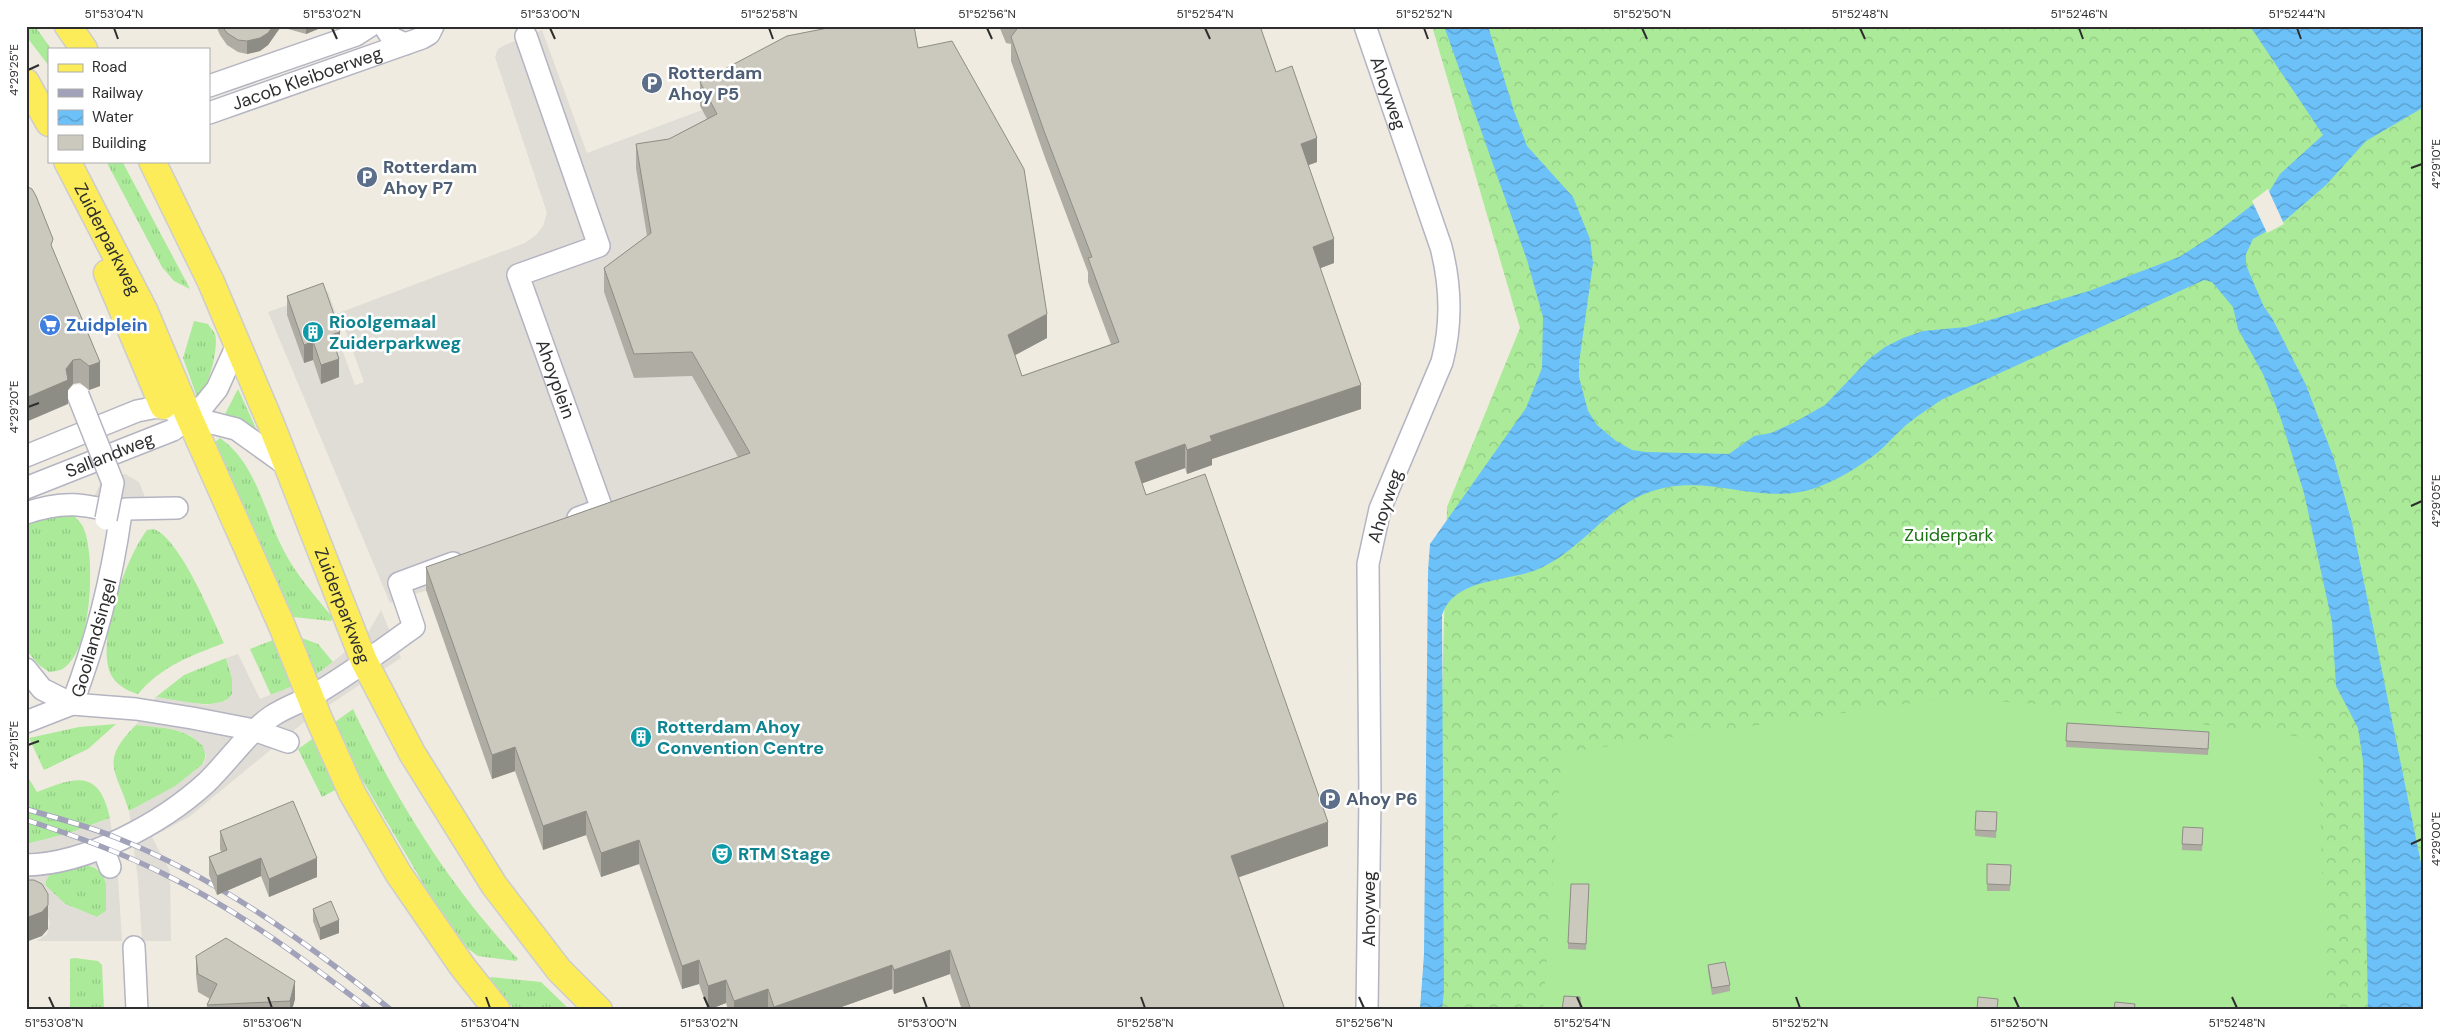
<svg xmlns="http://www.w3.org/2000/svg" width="2450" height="1036" font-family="'DM Sans',sans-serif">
<defs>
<pattern id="grass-tufts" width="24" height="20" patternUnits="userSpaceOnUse" patternTransform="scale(1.25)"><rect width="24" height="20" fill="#aaea99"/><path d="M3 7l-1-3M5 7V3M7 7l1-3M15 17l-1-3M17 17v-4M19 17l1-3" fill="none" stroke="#93c984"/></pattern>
<pattern id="forest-crowns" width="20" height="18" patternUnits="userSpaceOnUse" patternTransform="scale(1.25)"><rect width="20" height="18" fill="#aaea99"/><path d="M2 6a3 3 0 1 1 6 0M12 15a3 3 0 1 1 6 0" fill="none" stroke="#93c984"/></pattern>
<pattern id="water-waves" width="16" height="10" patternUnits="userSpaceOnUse" patternTransform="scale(1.25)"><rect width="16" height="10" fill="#6cc1f9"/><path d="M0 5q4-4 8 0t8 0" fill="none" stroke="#599dca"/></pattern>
</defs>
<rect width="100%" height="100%" fill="#f0ebe0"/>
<g fill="url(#grass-tufts)">
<path d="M26,26h9l16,23h-2v17l-23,-30z"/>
<path d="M106,161h16l68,128 -16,-8 -12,-14z"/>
<path d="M194,321l14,3c2,3 5,7 7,10 4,13 -6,55 -18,63l-14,-39z"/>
<path d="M238,389l20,44 -33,-19z"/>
<path d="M220,438c38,27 44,76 65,115 12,23 32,45 48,65l-2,3 -38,-4 -8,-3 -70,-172z"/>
<path d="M72,514c5,5 11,10 13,18 10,29 7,117 -21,136 -4,3 -9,3 -15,4l-10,-7 -13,-15v-133z"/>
<path d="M154,529c26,10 58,88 70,114 -34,13 -62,23 -86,51 -8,-2 -20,-8 -25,-16 -20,-31 13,-121 34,-148z"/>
<path d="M299,637l19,7 15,18 -20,15z"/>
<path d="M273,640h4l19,45 -25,10 -21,-46z"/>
<path d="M226,658l6,20v16c-9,19 -59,6 -76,3l28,-22z"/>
<path d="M353,709c43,91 96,177 165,250l-2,2 -38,-5 -11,-8 -39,-56 -68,-116 -5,3 -24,-54z"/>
<path d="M116,724l-28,25 -44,21 -15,-32 50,-11z"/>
<path d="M136,725c22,1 51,3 67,21 2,5 3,10 1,15 -7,17 -58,42 -75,50 -13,-42 -30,-49 7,-86z"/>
<path d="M318,735l23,52 -19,10 -24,-48z"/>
<path d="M26,774l11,18c38,-15 62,-24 73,26l-43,16 -41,10z"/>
<path d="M82,865c25,0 29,26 24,46l-9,6 -32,-13 -19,-18v-6l4,-6 9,-4z"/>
<path d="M75,958l23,3 4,4 2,45h-34v-51z"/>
<path d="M491,977l50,5 29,28h-55l-26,-31z"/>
</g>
<path fill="url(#forest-crowns)" d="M1432,26h992v984h-1004l20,-238 7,-265 73,-179z"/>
<path fill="#aaea99" d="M1947,698l105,7 266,34 7,219 -2,52h-780l19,-257z"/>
<g fill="#e0ddd7" fill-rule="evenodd">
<path d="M542,30l45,123 115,-43 15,28 -66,119 -47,35 30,86 58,-2 45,78 50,10 -397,139 -122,-291 60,-21 8,23 189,-71 11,-8 7,-9 4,-13 -52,-156 3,-8 7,-4zM340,315l24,67 -9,3 -24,-66z"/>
<path d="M125,474l14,8 6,15 -1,9 -9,13 -7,4 -33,-19v-9l5,-11z"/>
<path d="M381,610l20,48 -92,60 -120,99 -37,20 18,34 1,70h-29l-4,-61 -9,-69 46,-25 29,-23 2,-7 -3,-10 -13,-11 -18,-6 -36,-4 12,-19 8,-9 50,8 20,-4 6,-7v-16l-6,-20 12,-4 22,45 36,-14 24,-13 35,-28 14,-13z"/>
<path d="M110,818l8,59 4,64h-85l10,-7 3,-11 -4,-12 -20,-8v-59l41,-10zM82,865l12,1 6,4 6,10v31l-9,6 -32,-13 -19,-18v-6l4,-6z"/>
</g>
<path fill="url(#water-waves)" d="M1444,26h44l26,85 13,35 46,51 17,42 3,24 -14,100v14l9,34 9,14 19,16 16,9 14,2 83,2 25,-18 17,-3 24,-11 30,-17 44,-46 16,-12 18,-9 20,-7 43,-4 123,-36 90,-34 33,-21 57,-44 11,-18 43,-39 -73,-109h174v81l-58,34 -40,44 -43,37 -30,17 -7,15v11l18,42 8,11 34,67 28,74 18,64 72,355v132h-56l-5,-249 -5,-33 -22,-42 -4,-64 -28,-129 -24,-77 -17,-42 -25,-45 -5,-22 -21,-25 -8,-2 -263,120c-11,8 -21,14 -31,22 -12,9 -22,22 -33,31 -18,14 -38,26 -59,34 -50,19 -99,-9 -150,0 -60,11 -81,62 -132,83 -31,12 -82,8 -94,45l2,376 -2,19h-22l4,-56 4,-383 2,-27 96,-136 16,-40 1,-51 -16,-57z"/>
<path fill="#f0ebe0" d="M2268,189l16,35 -17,9 -15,-32z"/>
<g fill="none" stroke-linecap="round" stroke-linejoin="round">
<g stroke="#b4b4c2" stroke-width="24">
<g id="minor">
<path d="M384,26l8,12 13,6"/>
<path id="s1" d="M1365,26l76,221c10,39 11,77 1,115l-62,147 -12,55 2,234 -3,212"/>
<path id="s2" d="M526,36l73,210 -81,29 84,234 -24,9"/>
<path d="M209,86l147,-51 14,-9"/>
<path id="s3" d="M209,113l213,-75 7,-4 4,-8"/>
<path d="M26,456l111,-45 26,-5 26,11 47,12 53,38"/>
<path id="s4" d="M26,488l147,-58 31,-25 13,-16 20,-44"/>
<path d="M26,513c38,-13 57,-9 95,0 -9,65 -25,129 -49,191"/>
<path d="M120,516l6,-7 51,-1"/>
<path d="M26,669l16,20 30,15 64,5 56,9 62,12 34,12"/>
<path d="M26,722l46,-18"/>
<path d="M103,848l7,19"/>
<path d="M26,865c61,-1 136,-42 180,-82 23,-22 40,-49 66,-67 12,-8 26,-13 38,-19 36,-20 70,-46 104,-70l-15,-44 54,-20"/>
<path d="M134,947l3,63"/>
</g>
</g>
<g stroke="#cdcdcd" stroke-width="29">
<g id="major">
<path d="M68,26l16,23"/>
<path d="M26,82l23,41"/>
<path id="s5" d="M67,161l78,151 44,105 93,209 37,93 33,74 46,80 64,93 35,44"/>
<path id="s6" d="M152,161l59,121 60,142 93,237 48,92 82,132 65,85 40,40"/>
<path d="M107,273l56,133"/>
</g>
</g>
<use href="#minor" stroke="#fff" stroke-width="21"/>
<use href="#major" stroke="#fcec59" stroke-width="26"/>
<g stroke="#a1a2b9" stroke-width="5.5">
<g id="rail">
<path d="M26,809c30,9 62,17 91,29 100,40 191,105 274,172"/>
<path d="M26,820c47,15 94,32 138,54 74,36 141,86 206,136"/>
</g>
</g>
<use href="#rail" stroke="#fff" stroke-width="4" stroke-dasharray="11" stroke-linecap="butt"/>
<g stroke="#b4b4c2" stroke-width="24" stroke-linecap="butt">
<path id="minor-bridge" d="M78,395l35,88 -7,36"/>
</g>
<use href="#minor-bridge" stroke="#fff" stroke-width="21"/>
</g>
<g fill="#afada3">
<path d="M216,26h108l-1,1 -17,7 -25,-7 -13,18 -8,6 -13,3 -9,-2 -11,-7 -7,-10z"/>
<path d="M999,26h261l16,46 41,90 -9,3 26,98 -14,5 41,141 -149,50v6l-25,9 -2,-6 -43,15 4,12 182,351 -89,31 46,133h-323l-12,-36 -56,20 -2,-5 -59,21h-105l-2,-7 -18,7 -9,-26 -17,5 -43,-125 -38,13 -15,-42 -43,15 -28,-79 -23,8 -66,-189v-23l312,-110 -46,-81 -58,2 -30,-86v-24l43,-32 -11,-68v-24l33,-5 38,-20 -7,-13v-24l218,-34 129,290 -32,17 7,21 89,-32 -23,-62v-10l-44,-117 -33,-94v-17l-5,-1z"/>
<path d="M53,249l47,137 -11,4 -9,-7 -7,1 -5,6v14z"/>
<path d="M287,296l53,54 -4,2 3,25 -18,7 -8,-24 -9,3 -17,-48z"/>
<path d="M2067,723l142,15 -1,17 -142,-8z"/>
<path d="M1976,811l21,1 -1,26 -21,-2z"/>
<path d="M220,831l97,46 -48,20 -8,-21 -44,19 -8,-20v-18l12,-5 -1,-3z"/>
<path d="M2203,834l-1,17 -20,-1v-6z"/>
<path d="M1987,864l24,7 -1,20h-23z"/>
<path d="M1589,884l-3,66 -18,-1v-6z"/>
<path d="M313,909l26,24 -19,7 -7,-19z"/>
<path d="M196,956l99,43 -3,11h-85v-5l3,-6 -12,-7 -2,-17z"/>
<path d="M1708,965l22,20v6l-18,4 -4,-24z"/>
</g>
<g fill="#8e8d85">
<path d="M273,26h8l-13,19 -8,6 -13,3v-13z"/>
<path d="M306,26h18l-1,1 -17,7z"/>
<path d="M1317,138v24l-16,6v-24z"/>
<path d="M1334,239v24l-21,8v-24z"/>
<path d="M1047,314v24l-39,21v-24z"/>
<path d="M340,332v18l-9,4v-19z"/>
<path d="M313,341v19l-9,3v-18z"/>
<path d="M339,359v18l-18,7v-19z"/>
<path d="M73,360v24l-5,6v14l-42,18v-24l40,-29z"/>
<path d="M100,362v24l-11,4v-24z"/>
<path d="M1361,385v24l-149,50v6l-25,9v-24l23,-14z"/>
<path d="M1185,444v24l-50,18v-24z"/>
<path d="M515,747v24l-23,8v-24z"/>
<path d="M586,811v24l-43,15v-24z"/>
<path d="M1328,822v24l-97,34v-24z"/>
<path d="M639,840v24l-38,13v-24z"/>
<path d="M261,858v18l-44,19v-19z"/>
<path d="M317,858v19l-48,20v-18z"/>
<path d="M48,894v35l-6,7 -16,6v-24z"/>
<path d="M339,920v13l-19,7v-12z"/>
<path d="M950,950v24l-56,20v-24z"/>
<path d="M699,960v24l-17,5v-23z"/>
<path d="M892,965v24l-59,21h-59v-3z"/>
<path d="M726,980v23l-18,7v-24z"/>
<path d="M295,981v18l-3,11h-2v-9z"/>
<path d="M768,989v21h-34v-9z"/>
</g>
<g fill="#cbc9be" stroke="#8e8d85">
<path d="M222,26h51l-5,7 -8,5 -13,3 -9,-1 -11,-7z"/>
<path d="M838,26h76l4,22 34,-7 72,128 23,145 -39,21 14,41 97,-34 -31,-84 4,-1 -48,-126 -33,-94 8,-11h241l16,46 16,-6 25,72 -16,6 33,95 -21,8 48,138 -151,51 2,5 -25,9 -2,-6 -50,18 11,33 59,-21 123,348 -97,34 54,154h-314l-21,-60 -56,20 -2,-5 -118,42 -6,-18 -34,12 -8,-21 -18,6 -9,-26 -17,6 -43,-126 -38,13 -15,-42 -43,15 -28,-79 -23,8 -66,-188 324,-114 -58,-101 -58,2 -30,-86 47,-35 -15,-89 33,-5 48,-25 -17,-32 87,-46z"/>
<path d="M26,186l6,3 4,7 17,43 -2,6 49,117 -11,4 -9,-7 -7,1 -7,9 2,11 -42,18z"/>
<path d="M323,283l17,49 -9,3 8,24 -18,6 -8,-24 -9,4 -17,-49z"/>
<path d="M2067,723l142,9 -1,17 -142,-8z"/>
<path d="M293,801l24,57 -48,21 -8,-21 -44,18 -8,-19 18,-7 -7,-19z"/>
<path d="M1976,811l21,1 -1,19 -21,-1z"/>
<path d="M2183,827l20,1 -1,17 -20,-1z"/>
<path d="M1987,864l24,1 -1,20 -23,-1z"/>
<path d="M26,880h8l8,4 6,10v11l-6,7 -16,6z"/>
<path d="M1571,884h18l-3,60 -18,-1z"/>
<path d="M331,901l8,19 -19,8 -7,-19z"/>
<path d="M226,938l69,43 -5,20 -83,4 10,-21 -19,-10 -2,-18z"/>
<path d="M1725,962l5,23 -18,3 -4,-23z"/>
<path d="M1564,996l16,1v13h-18z"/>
<path d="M1978,997l20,2 -1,11h-20z"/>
<path d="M2115,1002l20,2 -1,6h-20z"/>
</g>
<path fill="none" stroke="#2e2e2e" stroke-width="2" d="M114,28l4,11M332,28l5,11M550,28l5,11M769,28l4,11M987,28l5,11M1205,28l5,11M1424,28l4,11M1642,28l5,11M1860,28l5,11M2079,28l4,11M2297,28l4,11M28,70l11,-5M2411,168l11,-4M28,407l11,-4M2411,506l11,-5M28,745l11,-4M2411,844l11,-5M49,997l5,11M268,997l4,11M486,997l4,11M704,997l5,11M923,997l4,11M1141,997l4,11M1359,997l5,11M1577,997l5,11M1796,997l4,11M2014,997l5,11M2232,997l5,11"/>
<defs>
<g id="parking-disc" transform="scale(1.125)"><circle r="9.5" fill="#5c6f8a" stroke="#fff"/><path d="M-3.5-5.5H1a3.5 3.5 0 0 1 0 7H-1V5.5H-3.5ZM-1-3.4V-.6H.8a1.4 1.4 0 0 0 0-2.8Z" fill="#fff"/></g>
<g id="supermarket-disc" transform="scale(1.125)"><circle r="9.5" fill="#3f7fe0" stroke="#fff"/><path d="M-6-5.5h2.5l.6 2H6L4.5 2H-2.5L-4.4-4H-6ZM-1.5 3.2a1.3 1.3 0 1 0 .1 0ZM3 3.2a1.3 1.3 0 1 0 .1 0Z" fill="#fff"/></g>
<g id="building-disc" transform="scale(1.125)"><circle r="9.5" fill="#0f9aa8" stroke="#fff"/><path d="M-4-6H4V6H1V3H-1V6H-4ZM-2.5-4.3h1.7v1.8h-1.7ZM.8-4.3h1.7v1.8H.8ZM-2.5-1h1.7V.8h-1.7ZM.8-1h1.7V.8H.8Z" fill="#fff"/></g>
<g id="theatre-disc" transform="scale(1.125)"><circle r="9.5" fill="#0f9aa8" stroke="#fff"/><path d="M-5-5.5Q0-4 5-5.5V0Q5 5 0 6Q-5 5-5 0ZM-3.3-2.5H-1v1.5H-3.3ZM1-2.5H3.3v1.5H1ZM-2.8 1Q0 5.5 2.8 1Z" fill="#fff"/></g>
</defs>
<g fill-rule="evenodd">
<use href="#parking-disc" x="652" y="83"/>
<use href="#parking-disc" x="367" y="177"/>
<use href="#supermarket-disc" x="50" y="325"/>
<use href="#building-disc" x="313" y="332"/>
<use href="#building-disc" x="641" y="737"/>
<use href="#parking-disc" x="1330" y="799"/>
<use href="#theatre-disc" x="722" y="854"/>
</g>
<g text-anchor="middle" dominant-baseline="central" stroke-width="5" stroke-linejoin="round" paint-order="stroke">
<g font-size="18" font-weight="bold" fill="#4e5e75" stroke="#fff" text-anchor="start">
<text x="668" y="73">Rotterdam<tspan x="668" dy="21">Ahoy P5</tspan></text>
<text x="383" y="167">Rotterdam<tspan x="383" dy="21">Ahoy P7</tspan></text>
<text x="1346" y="799">Ahoy P6</text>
</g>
<g font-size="18" fill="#2e2e2e" stroke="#fff">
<text stroke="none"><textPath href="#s3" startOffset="104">Jacob Kleiboerweg</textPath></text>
<text stroke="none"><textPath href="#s1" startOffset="71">Ahoyweg</textPath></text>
<text stroke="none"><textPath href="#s5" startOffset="88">Zuiderparkweg</textPath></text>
<text stroke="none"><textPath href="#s2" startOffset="419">Ahoyplein</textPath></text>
<text stroke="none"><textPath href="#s4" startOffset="90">Sallandweg</textPath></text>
<text transform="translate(1385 506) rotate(-72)">Ahoyweg</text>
<text stroke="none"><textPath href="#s6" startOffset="484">Zuiderparkweg</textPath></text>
<text transform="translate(94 638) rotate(-74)">Gooilandsingel</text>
<text transform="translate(1369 909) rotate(-90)">Ahoyweg</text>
</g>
<g font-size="18" font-weight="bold" fill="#0d838f" stroke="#fff" text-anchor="start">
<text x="329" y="322">Rioolgemaal<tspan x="329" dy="21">Zuiderparkweg</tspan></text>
<text x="657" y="727">Rotterdam Ahoy<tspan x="657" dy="21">Convention Centre</tspan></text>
<text x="738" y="854">RTM Stage</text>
</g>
<g font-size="18" font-weight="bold" fill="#366cbe" stroke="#fff" text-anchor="start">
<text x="66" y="325">Zuidplein</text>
</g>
<g font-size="18" fill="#1c7415" stroke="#fff">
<text x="1949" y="535">Zuiderpark</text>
</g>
</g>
<rect width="2450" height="1036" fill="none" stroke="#ffffff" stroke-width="55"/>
<rect x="48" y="48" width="162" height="115" fill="#ffffff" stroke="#ababab"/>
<rect x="58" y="64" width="25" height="8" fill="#fcec59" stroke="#ababab"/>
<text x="92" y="72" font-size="15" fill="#2e2e2e">Road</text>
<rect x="58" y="89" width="25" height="8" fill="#a1a2b9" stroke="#ababab"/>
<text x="92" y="98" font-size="15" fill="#2e2e2e">Railway</text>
<rect x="58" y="110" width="25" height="15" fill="url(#water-waves)" stroke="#ababab"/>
<text x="92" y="122" font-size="15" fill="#2e2e2e">Water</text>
<rect x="58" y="135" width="25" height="15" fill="#cbc9be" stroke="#ababab"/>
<text x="92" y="148" font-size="15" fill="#2e2e2e">Building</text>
<rect x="28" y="28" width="2394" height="980" fill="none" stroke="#2e2e2e" stroke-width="2"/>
<g font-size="12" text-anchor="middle" fill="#2e2e2e">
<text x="114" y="18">51°53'04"N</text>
<text x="332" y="18">51°53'02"N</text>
<text x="550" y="18">51°53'00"N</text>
<text x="769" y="18">51°52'58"N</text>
<text x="987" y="18">51°52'56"N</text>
<text x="1205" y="18">51°52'54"N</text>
<text x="1424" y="18">51°52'52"N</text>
<text x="1642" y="18">51°52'50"N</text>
<text x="1860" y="18">51°52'48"N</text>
<text x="2079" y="18">51°52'46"N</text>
<text x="2297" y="18">51°52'44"N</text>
<text transform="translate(14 70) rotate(-90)" y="4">4°29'25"E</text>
<text transform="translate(2436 164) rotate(-90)" y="4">4°29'10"E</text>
<text transform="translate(14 407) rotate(-90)" y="4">4°29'20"E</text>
<text transform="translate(2436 501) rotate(-90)" y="4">4°29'05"E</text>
<text transform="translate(14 745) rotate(-90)" y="4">4°29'15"E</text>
<text transform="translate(2436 839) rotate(-90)" y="4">4°29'00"E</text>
<text x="54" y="1027">51°53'08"N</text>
<text x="272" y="1027">51°53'06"N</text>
<text x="490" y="1027">51°53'04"N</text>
<text x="709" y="1027">51°53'02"N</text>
<text x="927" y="1027">51°53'00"N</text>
<text x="1145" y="1027">51°52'58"N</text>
<text x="1364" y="1027">51°52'56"N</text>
<text x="1582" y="1027">51°52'54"N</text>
<text x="1800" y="1027">51°52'52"N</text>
<text x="2019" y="1027">51°52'50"N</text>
<text x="2237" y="1027">51°52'48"N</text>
</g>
</svg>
